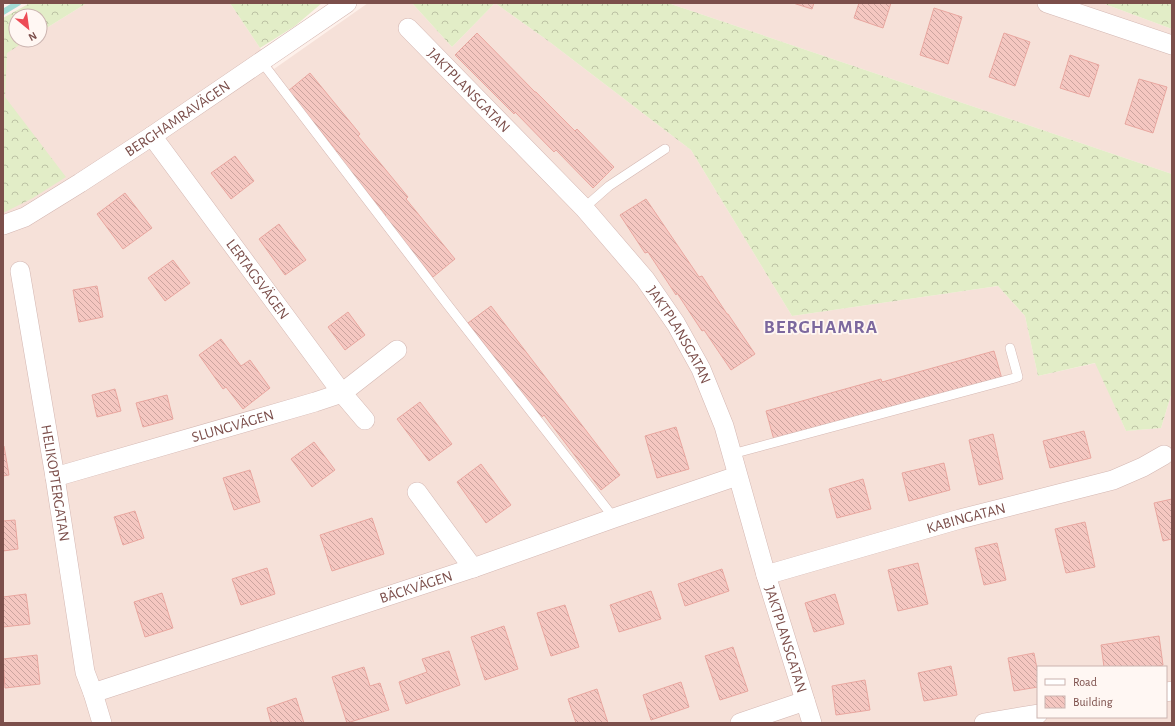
<svg xmlns="http://www.w3.org/2000/svg" width="1175" height="726" font-family="'Alegreya Sans',sans-serif">
<defs>
<pattern id="forest-crowns" width="20" height="18" patternUnits="userSpaceOnUse"><rect width="20" height="18" fill="#e2edc7"/><path d="M2 6a3 3 0 1 1 6 0M12 15a3 3 0 1 1 6 0" fill="none" stroke="#bcc2a4"/></pattern>
<pattern id="building-back-hatch" width="6" height="6" patternUnits="userSpaceOnUse"><rect width="6" height="6" fill="#f5c7c1"/><path d="M-1 5l2 2M0 0l6 6M5-1l2 2" fill="none" stroke="#cba49f"/></pattern>
</defs>
<rect width="100%" height="100%" fill="#fef1eb"/>
<g fill="#f6e1d9" fill-rule="evenodd">
<path d="M87,3h143l44,66 94,-66h44l40,44 43,-44 52,37 144,110 101,166 206,-30 27,30 13,60 58,-13 30,68 35,-3 11,-36v331h-1169v-598l4,-73 20,-12h13v-8zM1038,667h128v50h-128z"/>
<path d="M668,3h434l70,26v145z"/>
</g>
<g fill="url(#forest-crowns)">
<path d="M30,3h57l-47,29v-16h-24v24h11l-20,13 -2,44 61,80 -33,21 -30,15v-195z"/>
<path d="M230,3h92l-27,23 -35,22z"/>
<path d="M412,3h256l504,171v218l-11,36 -35,3 -31,-68 -57,13 -13,-60 -27,-30 -206,30 -101,-166 -144,-110 -52,-37 -43,44z"/>
<path d="M1102,3h70v26z"/>
</g>
<g fill="none" stroke-linecap="round" stroke-linejoin="round">
<path stroke="#a3dcd5" stroke-width="6" d="M3,12l15,-9"/>
</g>
<g fill="url(#building-back-hatch)" stroke="#e9a7a0">
<path d="M793,3h21l-2,6z"/>
<path d="M859,3h32l-8,25 -29,-10z"/>
<path d="M934,8l28,9 -14,47 -28,-9z"/>
<path d="M477,33l58,59h1l39,39 2,-2 37,38 -21,21 -37,-38 -2,2 -39,-40 -1,2 -59,-59z"/>
<path d="M1004,33l26,9 -15,44 -26,-9z"/>
<path d="M1070,55l29,10 -10,32 -29,-9z"/>
<path d="M310,73l50,61 -2,2 50,61 -2,2 49,60 -22,18 -50,-60 3,-2 -51,-62 2,-2 -49,-60z"/>
<path d="M1139,79l28,8 -14,46 -28,-9z"/>
<path d="M235,156l19,25 -23,18 -20,-26z"/>
<path d="M125,193l27,35 -29,21 -26,-35z"/>
<path d="M646,199l53,78 3,-1 25,38h1l27,40 -24,16 -27,-40 -2,1 -25,-38 -1,2 -28,-43 -3,1 -25,-38z"/>
<path d="M279,224l27,36 -21,15 -26,-36z"/>
<path d="M173,260l17,23 -25,18 -17,-23z"/>
<path d="M97,286l6,31 -24,5 -6,-32z"/>
<path d="M491,306l129,169 -19,15 -57,-75 -3,3 -73,-95z"/>
<path d="M348,312l17,23 -20,15 -17,-23z"/>
<path d="M221,339l20,27 9,-6 20,28 -27,21 -17,-22 -3,2 -24,-34z"/>
<path d="M994,351l8,28 -228,61 -8,-29 115,-32 1,3z"/>
<path d="M115,389l6,22 -24,6 -5,-22z"/>
<path d="M167,395l6,24 -30,8 -7,-24z"/>
<path d="M420,402l32,42 -23,17 -32,-42z"/>
<path d="M676,427l13,42 -32,9 -12,-42z"/>
<path d="M1084,431l7,27 -41,10 -7,-27z"/>
<path d="M993,434l10,45 -24,6 -10,-45z"/>
<path d="M314,442l21,28 -23,17 -21,-28z"/>
<path d="M3,446h1l5,29 -6,1z"/>
<path d="M944,463l6,27 -41,11 -7,-28z"/>
<path d="M481,464l30,41 -25,18 -29,-41z"/>
<path d="M250,470l10,32 -26,8 -11,-32z"/>
<path d="M863,479l8,30 -34,9 -8,-29z"/>
<path d="M1172,499v40l-9,2 -9,-38z"/>
<path d="M135,511l9,27 -21,7 -9,-28z"/>
<path d="M372,518l12,36 -52,17 -12,-36z"/>
<path d="M15,520l3,29 -15,2v-30z"/>
<path d="M1085,522l10,45 -29,6 -11,-44z"/>
<path d="M997,543l9,37 -22,5 -9,-37z"/>
<path d="M918,563l10,41 -30,7 -10,-41z"/>
<path d="M267,568l8,26 -34,11 -9,-26z"/>
<path d="M722,569l7,22 -44,15 -7,-22z"/>
<path d="M651,591l10,28 -42,13 -9,-27z"/>
<path d="M162,593l11,35 -28,9 -11,-35z"/>
<path d="M26,594l4,30 -27,3v-30z"/>
<path d="M835,594l9,30 -30,8 -9,-29z"/>
<path d="M565,605l14,42 -28,9 -14,-43z"/>
<path d="M504,626l14,43 -33,11 -14,-43z"/>
<path d="M1159,636l4,29 -12,2h-47l-3,-22z"/>
<path d="M733,647l15,44 -28,9 -15,-44z"/>
<path d="M449,651l11,34 -54,19 -7,-22 28,-10 -5,-13z"/>
<path d="M1034,653l4,21v13l-24,4 -6,-33z"/>
<path d="M37,655l3,29 -35,4 -2,-29z"/>
<path d="M951,666l6,29 -33,6 -6,-28z"/>
<path d="M364,667l6,19 10,-3 9,27 -42,13 -15,-46z"/>
<path d="M865,680l5,30 -34,5 -4,-29z"/>
<path d="M681,682l8,25 -38,13 -8,-25z"/>
<path d="M597,689l11,34h-32l-8,-24z"/>
<path d="M296,698l8,25h-33l-4,-15z"/>
</g>
<g fill="none" stroke-linecap="round" stroke-linejoin="round">
<g stroke="#d4b7b2" stroke-width="10">
<g id="lane">
<path d="M261,61l186,243 167,214"/>
<path d="M584,208l25,-22 56,-37"/>
<path d="M732,454l286,-77 -8,-29"/>
</g>
</g>
<g stroke="#d4b7b2" stroke-width="20">
<g id="street">
<path d="M1047,3l125,42"/>
<path id="s1" d="M408,28l176,180 61,71 31,45 25,45 23,57 42,149 46,148"/>
<path id="s2" d="M152,136l190,257 23,27"/>
<path id="s3" d="M3,225l22,-8 55,-34 72,-47 195,-133"/>
<path id="s4" d="M20,271l35,206 30,195 8,21 9,30"/>
<path id="s5" d="M55,477l260,-75 27,-9 55,-43"/>
<path d="M417,492l56,76"/>
<path id="s6" d="M766,575l194,-56 153,-39 30,-13 21,-12"/>
<path d="M1166,692l6,-1"/>
<path id="s7" d="M93,693l380,-125 141,-50 123,-42"/>
<path d="M740,723l65,-22"/>
<path d="M984,723l54,-9"/>
</g>
</g>
<use href="#lane" stroke="#fff" stroke-width="9"/>
<use href="#street" stroke="#fff" stroke-width="19"/>
</g>
<g text-anchor="middle" dominant-baseline="central" stroke-width="3.5" stroke-linejoin="round" paint-order="stroke">
<g font-size="15" fill="#7c4f4b" stroke="#fff7f3">
<text stroke="none"><textPath href="#s1" startOffset="87">JAKTPLANSGATAN</textPath></text>
<text stroke="none"><textPath href="#s3" startOffset="205">BERGHAMRAVÄGEN</textPath></text>
<text stroke="none"><textPath href="#s2" startOffset="178">LERTAGSVÄGEN</textPath></text>
<text stroke="none"><textPath href="#s1" startOffset="411">JAKTPLANSGATAN</textPath></text>
<text stroke="none"><textPath href="#s5" startOffset="185">SLUNGVÄGEN</textPath></text>
<text stroke="none"><textPath href="#s4" startOffset="215">HELIKOPTERGATAN</textPath></text>
<text stroke="none"><textPath href="#s6" startOffset="208">KABINGATAN</textPath></text>
<text stroke="none"><textPath href="#s7" startOffset="340">BÄCKVÄGEN</textPath></text>
<text stroke="none"><textPath href="#s1" startOffset="735">JAKTPLANSGATAN</textPath></text>
</g>
<g font-size="19" font-weight="bold" letter-spacing="1" fill="#7c689e" stroke="#fff7f3">
<text x="821" y="327">BERGHAMRA</text>
</g>
</g>
<rect width="1175" height="726" fill="none" stroke="#7c4f4b" stroke-width="8"/>
<rect x="1037" y="666" width="130" height="52" fill="#fff7f3" stroke="#cbb4b0"/>
<rect x="1045" y="679" width="20" height="6" fill="#ffffff" stroke="#cbb4b0"/>
<text x="1073" y="686" font-size="12" fill="#7c4f4b">Road</text>
<rect x="1045" y="696" width="20" height="12" fill="url(#building-back-hatch)" stroke="#cbb4b0"/>
<text x="1073" y="706" font-size="12" fill="#7c4f4b">Building</text>
<g transform="translate(28 28) rotate(151)"><circle r="19" fill="#fff7f3" stroke="#cbb4b0"/>
<path d="M0-3L7 15L0 10L-7 15Z" fill="#ed4b55"/>
<text y="-6" font-size="11" font-weight="bold" text-anchor="middle" fill="#7c4f4b">N</text>
</g>
</svg>
